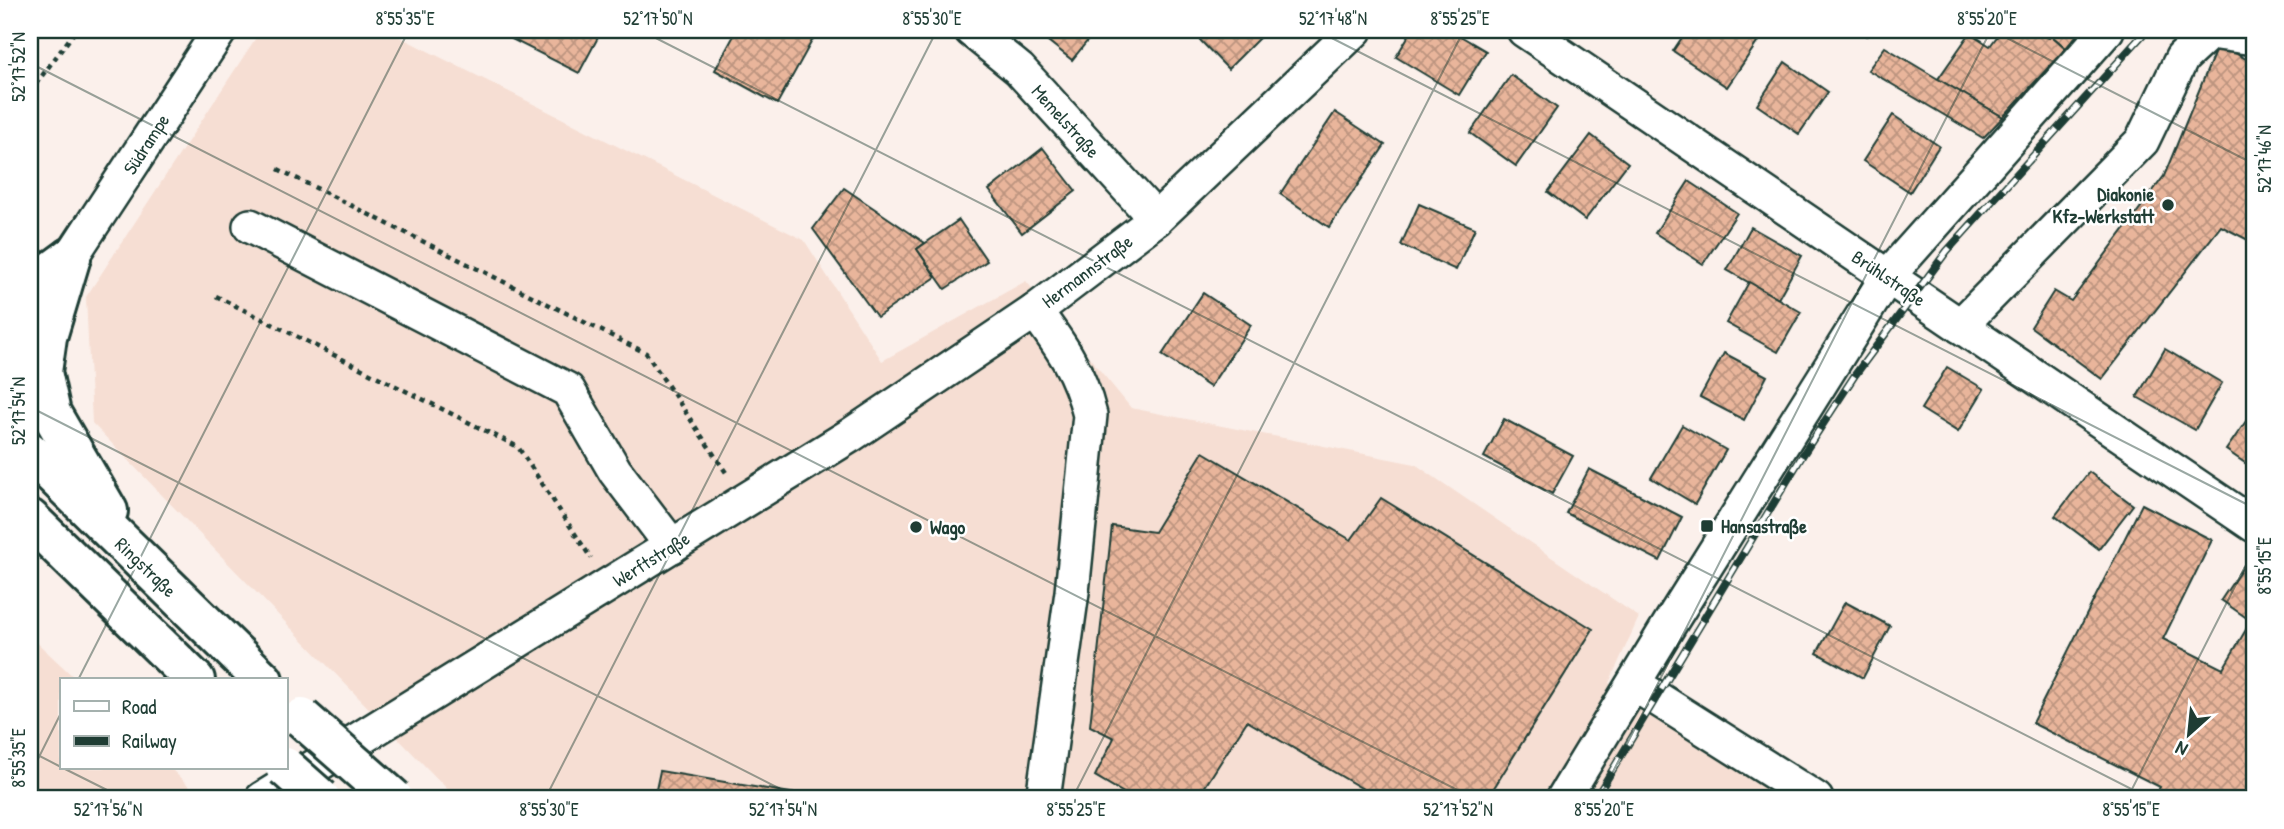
<svg xmlns="http://www.w3.org/2000/svg" width="2284" height="829" font-family="'Patrick Hand',sans-serif">
<defs>
<pattern id="building-cross-hatch" width="8" height="8" patternUnits="userSpaceOnUse" patternTransform="scale(1.75)"><rect width="8" height="8" fill="#e9b59b"/><path d="M0 0l8 8M0 8l8-8" fill="none" stroke="#bc947f"/></pattern>
</defs>
<rect width="100%" height="100%" fill="#fbf0eb"/>
<filter id="ink" filterUnits="userSpaceOnUse"><feTurbulence type="fractalNoise" baseFrequency=".0143" numOctaves="2"/><feDisplacementMap in="SourceGraphic" scale="14" xChannelSelector="R" yChannelSelector="G"/><feConvolveMatrix kernelMatrix="1 2 1 2 8 2 1 2 1" color-interpolation-filters="sRGB"/></filter>
<g filter="url(#ink)">
<g fill="#f6ded3">
<path d="M261,30h125l418,210 78,121 144,-80 105,127 284,56 224,153 -30,66 191,116h-1343l-365,-376 -6,-126z"/>
<path d="M30,636l47,44h-16v88h109l20,19 -12,12h-148z"/>
</g>
<g fill="url(#building-cross-hatch)" stroke="#1f3d34" stroke-width="2">
<path d="M494,30h108l-23,43z"/>
<path d="M737,30h81l-41,74 -62,-34z"/>
<path d="M1034,30h62l-24,30z"/>
<path d="M1206,30h61l-39,39 -30,-31z"/>
<path d="M1412,30h38l36,21 -27,44 -63,-38z"/>
<path d="M1687,30h69l7,4 -36,53 -54,-36z"/>
<path d="M1855,30h15l-3,6z"/>
<path d="M2002,30h31l16,8 2,-3 15,13 -63,69 -65,-38 32,-46 20,13z"/>
<path d="M2055,30h26l-15,18 -15,-13z"/>
<path d="M2218,44l36,19v180l-33,-17 -119,153 -71,-52 23,-36 17,10 93,-125z"/>
<path d="M1885,47l53,32 65,38 -20,21 -115,-68z"/>
<path d="M1785,62l43,30 -29,42 -42,-29z"/>
<path d="M1511,75l46,33 -41,58 -46,-33z"/>
<path d="M1335,112l50,33 -56,82 -49,-33z"/>
<path d="M1893,115l46,31 -29,46 -47,-31z"/>
<path d="M1591,135l37,28 -43,57 -37,-28z"/>
<path d="M1043,148l33,43 -54,42 -33,-43z"/>
<path d="M1689,181l48,32 -34,51 -48,-31z"/>
<path d="M844,188l81,55 -8,6 19,28 -59,40 -64,-88z"/>
<path d="M1419,204l56,24 -19,42 -55,-25z"/>
<path d="M959,220l28,41 -42,28 -28,-40z"/>
<path d="M1751,227l51,29 -24,43 -51,-29z"/>
<path d="M1749,282l52,30 -23,40 -52,-29z"/>
<path d="M1203,293l48,32 -41,62 -48,-32z"/>
<path d="M2165,349l57,34 -27,47 -58,-33z"/>
<path d="M1724,353l43,23 -23,44 -44,-23z"/>
<path d="M1947,367l37,22 -26,43 -37,-23z"/>
<path d="M2253,411l1,1v57l-28,-19z"/>
<path d="M1504,419l69,37 -21,38 -68,-37z"/>
<path d="M1682,425l44,25 -31,54 -44,-26z"/>
<path d="M1203,452l148,88 30,-42 212,131 -106,170h-107l-133,-78 -50,78h-63l-39,-23 19,-38 -24,-12 22,-200 42,6z"/>
<path d="M1589,469l93,48 -22,44 -94,-48z"/>
<path d="M2089,472l44,33 -34,44 -44,-33z"/>
<path d="M2142,504l70,36 -49,99 60,30 28,-48 -30,-21 22,-33 11,8v224h-101l7,-12 -128,-64z"/>
<path d="M1845,602l45,24 -27,52 -46,-25z"/>
<path d="M660,771l166,28h-172z"/>
</g>
<g fill="none" stroke-linecap="round" stroke-linejoin="round">
<g stroke="#1f3d34" stroke-width="38">
<g id="minor">
<path d="M971,30l48,39 137,150"/>
<path d="M1524,30l730,495"/>
<path d="M250,226l318,164 47,81 57,75"/>
<path d="M71,257l149,-227"/>
<path d="M1035,311c27,36 44,60 55,104l-18,177 -29,207"/>
<path d="M1960,326l182,-185 40,-83 28,-26 44,6"/>
<path d="M1634,684l182,115"/>
<path d="M262,799l589,-364 184,-124 121,-92 199,-189"/>
<path d="M1563,799l109,-179 215,-343 220,-247"/>
</g>
</g>
<g stroke="#1f3d34" stroke-width="44">
<g id="major">
<path d="M71,257l-24,80 -5,35 9,41 57,98"/>
<path d="M30,287l41,-30"/>
<path d="M30,452l233,228"/>
<path d="M30,519l165,161"/>
</g>
</g>
<g stroke="#1f3d34" stroke-width="4.5" stroke-dasharray="5 5" stroke-linecap="butt">
<path d="M30,92l46,-62"/>
<path d="M278,169l368,184 81,121"/>
<path d="M216,296l302,151 73,111"/>
</g>
<use href="#minor" stroke="#fff" stroke-width="33"/>
<use href="#major" stroke="#fff" stroke-width="38"/>
<g stroke="#1f3d34" stroke-width="8">
<path id="rail" d="M1595,799l209,-346 51,-78 92,-124 200,-221"/>
</g>
<use href="#rail" stroke="#fff" stroke-width="5" stroke-dasharray="16" stroke-linecap="butt"/>
<g stroke="#1f3d34" stroke-width="44" stroke-linecap="butt">
<g id="major-bridge">
<path d="M302,718l92,81"/>
<path d="M285,767l36,32"/>
</g>
</g>
<use href="#major-bridge" stroke="#fff" stroke-width="38"/>
</g>
</g>
<path fill="none" stroke="#1f3d34" stroke-width="2" stroke-opacity="0.45" d="M640,30l1511,769M1316,30l938,478M1991,30l263,134M30,63l1445,736M30,407l770,392M78,680l331,-650M30,751l31,16M63,768l62,31M30,775l31,-62M545,799l392,-769M1072,799l392,-769M1599,799l392,-769M2127,799l127,-250"/>
<g fill="#1f3d34" stroke="#fff" stroke-width="2.5">
<circle cx="2168" cy="205" r="7"/>
<rect x="1700" y="519" width="14" height="14" rx="3.5"/>
<circle cx="916" cy="527" r="7"/>
</g>
<g text-anchor="middle" dominant-baseline="central" stroke-width="5" stroke-linejoin="round" paint-order="stroke">
<g font-size="19" fill="#1f3d34" stroke="#fff">
<text transform="translate(1066 121) rotate(48)">Memelstraße</text>
<text transform="translate(146 144) rotate(-57)">Südrampe</text>
<text transform="translate(1087 271) rotate(-37)">Hermannstraße</text>
<text transform="translate(1889 278) rotate(34)">Brühlstraße</text>
<text transform="translate(651 559) rotate(-32)">Werftstraße</text>
<text transform="translate(146 567) rotate(44)">Ringstraße</text>
</g>
<g font-size="19" font-weight="bold" fill="#1f3d34" stroke="#fff" text-anchor="start">
<text x="2154" y="194" text-anchor="end">Diakonie<tspan x="2154" dy="22">Kfz-Werkstatt</tspan></text>
<text x="1721" y="526">Hansastraße</text>
<text x="930" y="527">Wago</text>
</g>
</g>
<rect width="2284" height="829" fill="none" stroke="#fff" stroke-width="77"/>
<rect x="60" y="678" width="228" height="91" fill="#ffffff" stroke="#a5b1ae" stroke-width="2"/>
<rect x="74" y="701" width="35" height="10" fill="#ffffff" stroke="#a5b1ae" stroke-width="2"/>
<text x="122" y="714" font-size="21" fill="#1f3d34">Road</text>
<rect x="74" y="736" width="35" height="10" fill="#1f3d34" stroke="#a5b1ae" stroke-width="2"/>
<text x="122" y="748" font-size="21" fill="#1f3d34">Railway</text>
<g transform="translate(2189 734) rotate(207)" stroke="#ffffff" stroke-width="5" paint-order="stroke">
<path d="M0-5L12 26L0 18L-12 26Z" fill="#1f3d34"/>
<text y="-10" font-size="19" font-weight="bold" text-anchor="middle" fill="#1f3d34">N</text>
</g>
<rect x="38" y="38" width="2208" height="752" fill="none" stroke="#1f3d34" stroke-width="2.5"/>
<g font-size="18" text-anchor="middle" fill="#1f3d34">
<text x="405" y="25">8°55'35"E</text>
<text x="658" y="25">52°17'50"N</text>
<text x="932" y="25">8°55'30"E</text>
<text x="1333" y="25">52°17'48"N</text>
<text x="1460" y="25">8°55'25"E</text>
<text x="1987" y="25">8°55'20"E</text>
<text transform="translate(19 67) rotate(-90)" y="6">52°17'52"N</text>
<text transform="translate(2265 159) rotate(-90)" y="6">52°17'46"N</text>
<text transform="translate(19 411) rotate(-90)" y="6">52°17'54"N</text>
<text transform="translate(2265 566) rotate(-90)" y="6">8°55'15"E</text>
<text transform="translate(19 758) rotate(-90)" y="6">8°55'35"E</text>
<text x="108" y="816">52°17'56"N</text>
<text x="549" y="816">8°55'30"E</text>
<text x="783" y="816">52°17'54"N</text>
<text x="1076" y="816">8°55'25"E</text>
<text x="1458" y="816">52°17'52"N</text>
<text x="1604" y="816">8°55'20"E</text>
<text x="2131" y="816">8°55'15"E</text>
</g>
</svg>
